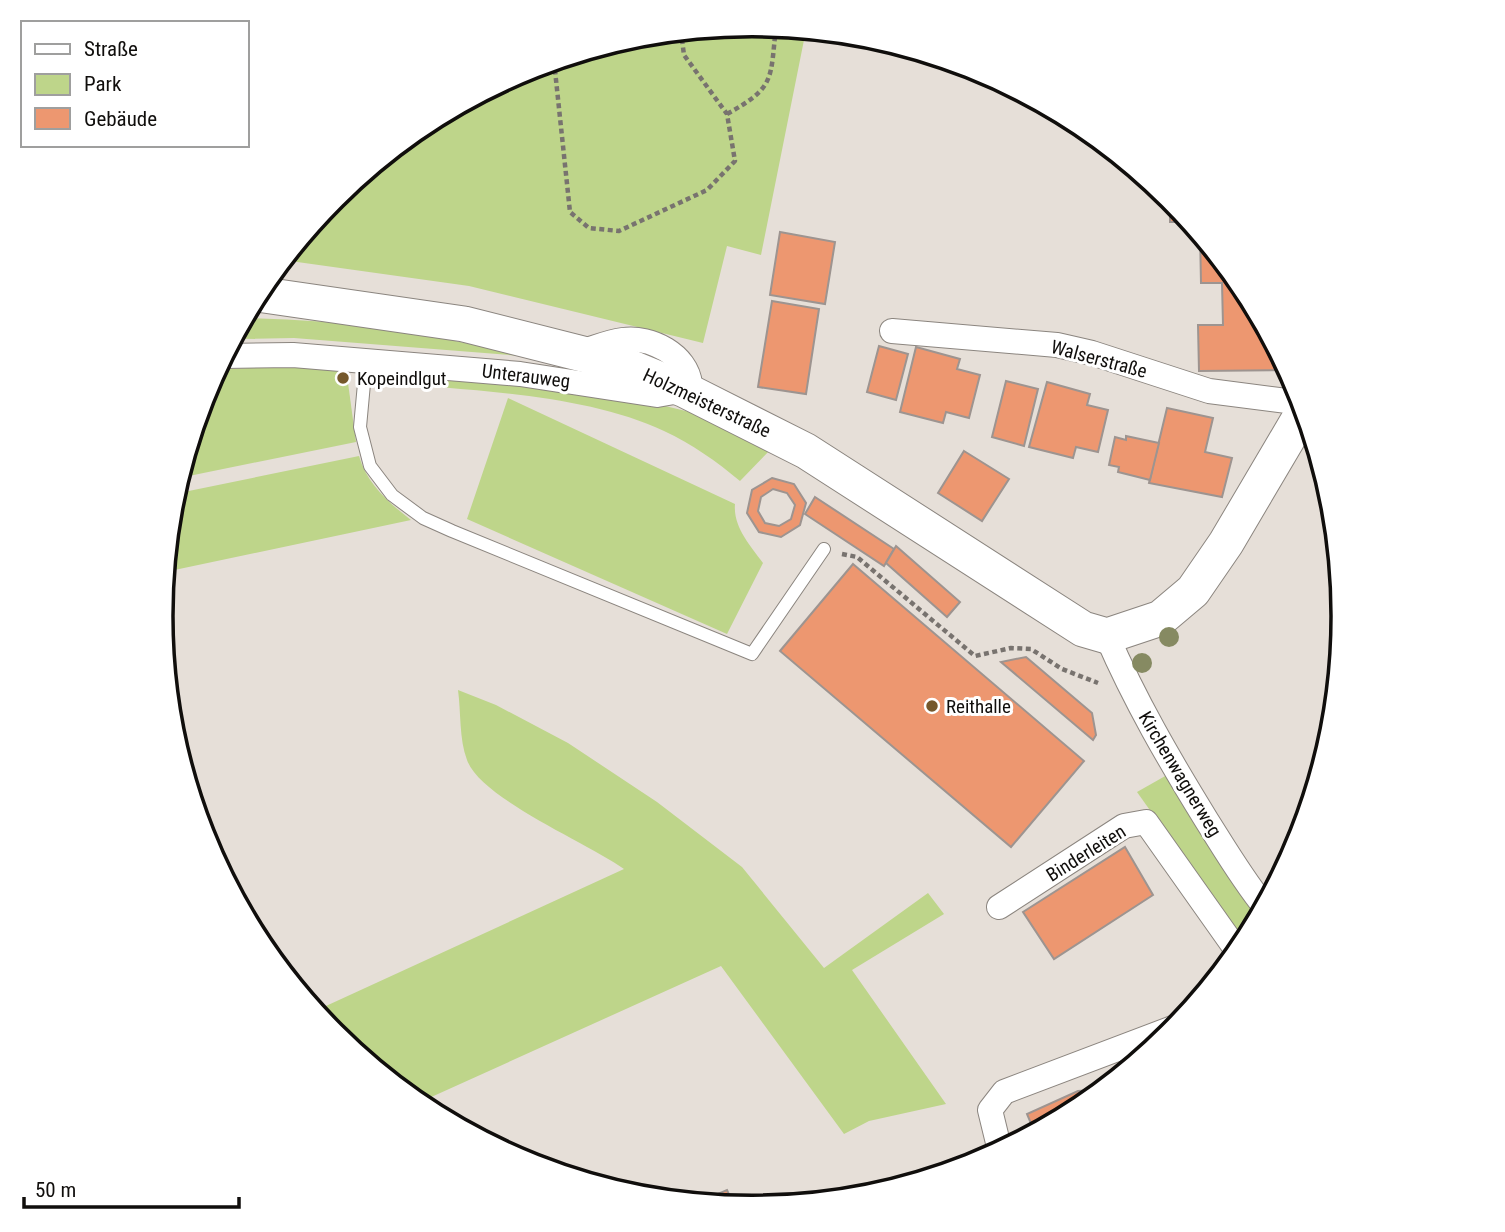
<svg xmlns="http://www.w3.org/2000/svg" width="1505" height="1232" font-family="'Roboto Condensed',sans-serif">
<rect width="100%" height="100%" fill="#e6dfd8"/>
<g fill="#bed58a">
<path d="M753,25l53,5 -45,225 -34,-9 -24,97 -234,-57 -186,-26 52,-63 89,-73 103,-55 110,-33z"/>
<path d="M244,318c95,1 187,15 278,38l-228,-18 -61,1z"/>
<path d="M277,366l69,2 10,74 -177,36 27,-89 11,-19z"/>
<path d="M385,370l134,12 138,22 41,10 73,35 -31,32c-24,-20 -48,-37 -76,-50 -77,-37 -195,-41 -280,-48z"/>
<path d="M508,398l227,106c-2,23 15,41 28,59l-36,71 -260,-115z"/>
<path d="M359,456c8,28 30,47 52,64l-246,52 9,-78z"/>
<path d="M458,690l38,15 72,38 89,59 85,65 82,101 104,-75 16,21 -92,56 94,134 -77,17 -25,13 -123,-168 -303,137 -84,-69 -19,-23 309,-142c-36,-26 -143,-70 -157,-109 -8,-21 -6,-49 -9,-70z"/>
<path d="M1167,775l92,142 -14,27 -108,-152z"/>
</g>
<g fill="#ed9770" stroke="#9d9490" stroke-width="2" fill-rule="evenodd">
<path d="M1170,197l20,24v1h-20z"/>
<path d="M780,232l55,10 -10,62 -55,-9z"/>
<path d="M1200,233l45,55 44,82 -90,1 -1,-46h25l-1,-42h-21z"/>
<path d="M772,301l47,8 -13,85 -48,-7z"/>
<path d="M879,346l29,8 -12,46 -29,-8z"/>
<path d="M916,347l44,12 -3,10 23,6 -11,43 -23,-6 -3,11 -43,-11z"/>
<path d="M1006,381l32,8 -14,57 -32,-9z"/>
<path d="M1047,382l43,12 -3,11 21,5 -10,42 -22,-5 -3,11 -44,-11z"/>
<path d="M1167,408l46,10 -8,34 27,6 -10,39 -73,-14z"/>
<path d="M1126,436l33,7 -9,37 -32,-8 1,-5 -10,-2 6,-28 11,3z"/>
<path d="M964,451l45,28 -27,42 -44,-28z"/>
<path d="M772,478l22,6 12,19 -6,22 -19,12 -22,-5 -12,-19 5,-23zM773,489l14,4 8,12 -4,14 -12,7 -14,-3 -7,-12 3,-14z"/>
<path d="M815,497l79,52 -10,17 -79,-52z"/>
<path d="M896,546l64,56 -13,15 -61,-54z"/>
<path d="M853,564l231,197 -73,86 -231,-196z"/>
<path d="M1026,657l66,56 4,22 -3,5 -92,-78z"/>
<path d="M1125,847l28,48 -99,64 -31,-47z"/>
<path d="M1104,1089l-23,19 -46,25 -8,-19 51,-23z"/>
<path d="M727,1190l7,16 -35,-4z"/>
</g>
<g fill="none" stroke-linecap="round" stroke-linejoin="round">
<g stroke="#8b857f" stroke-width="14">
<path id="lane" d="M366,362l-6,65 10,39 22,29 31,23 29,13 300,123 72,-105"/>
</g>
<g stroke="#8b857f" stroke-width="26">
<g id="street">
<path d="M892,331l165,14 35,8 117,38 94,12"/>
<path d="M224,356l69,-1 227,19 137,21 28,-5 5,-6c-3,-29 -39,-48 -67,-44 -15,2 -29,8 -43,12"/>
<path d="M1107,636c28,65 63,125 100,185 19,30 36,59 58,86"/>
<path d="M999,907l125,-81 22,-4 92,130"/>
<path d="M1000,1151l-10,-41 14,-18 174,-66"/>
</g>
</g>
<g stroke="#8b857f" stroke-width="37">
<path id="secondary" d="M257,294l207,30 158,40 63,26 121,61 277,178 24,7 54,-18 32,-27 33,-48 79,-134"/>
</g>
<g stroke="#78736f" stroke-width="4.5" stroke-dasharray="5 3.5" stroke-linecap="butt">
<path d="M554,61l16,151 19,16 30,3 88,-41 28,-29 -8,-47 -43,-59 -3,-23"/>
<path d="M727,114c49,-27 43,-35 49,-87"/>
<path d="M842,554l15,3 118,99 36,-8 20,1 31,20 36,14"/>
</g>
<use href="#lane" stroke="#fff" stroke-width="12"/>
<use href="#street" stroke="#fff" stroke-width="24"/>
<use href="#secondary" stroke="#fff" stroke-width="35"/>
</g>
<g fill="#868a62">
<circle cx="1169" cy="637" r="10"/>
<circle cx="1142" cy="663" r="10"/>
</g>
<g fill="#75582c" stroke="#fff" stroke-width="2.5">
<circle cx="343" cy="378" r="7"/>
<circle cx="932" cy="706" r="7"/>
</g>
<g text-anchor="middle" dominant-baseline="central" stroke-width="6" stroke-linejoin="round" paint-order="stroke">
<g font-size="19" fill="#100e0c" stroke="#fff">
<text transform="translate(1099 359) rotate(15)">Walserstraße</text>
<text transform="translate(526 376) rotate(7)">Unterauweg</text>
<text transform="translate(707 403) rotate(25)">Holzmeisterstraße</text>
<text transform="translate(1180 774) rotate(59)">Kirchenwagnerweg</text>
<text transform="translate(1086 853) rotate(-32)">Binderleiten</text>
</g>
<g font-size="19" fill="#100e0c" stroke="#fff" text-anchor="start">
<text x="357" y="378">Kopeindlgut</text>
<text x="946" y="706">Reithalle</text>
</g>
</g>
<path d="M0 0H1505V1232H0ZM173 616a579 579 0 1 1 1158 0a579 579 0 1 1-1158 0Z" fill="#fff" fill-rule="evenodd"/>
<path fill="none" stroke="#100e0c" stroke-width="3.5" d="M173 616a579 579 0 1 1 1158 0a579 579 0 1 1-1158 0Z"/>
<rect x="21" y="21" width="228" height="126" fill="#ffffff" stroke="#9f9f9e" stroke-width="2"/>
<rect x="35" y="44" width="35" height="10" fill="#ffffff" stroke="#9f9f9e" stroke-width="2"/>
<text x="84" y="56" font-size="21" fill="#100e0c">Straße</text>
<rect x="35" y="74" width="35" height="21" fill="#bed58a" stroke="#9f9f9e" stroke-width="2"/>
<text x="84" y="91" font-size="21" fill="#100e0c">Park</text>
<rect x="35" y="108" width="35" height="21" fill="#ed9770" stroke="#9f9f9e" stroke-width="2"/>
<text x="84" y="126" font-size="21" fill="#100e0c">Gebäude</text>
<path d="M24 1197v10h215v-10" fill="none" stroke="#100e0c" stroke-width="3.5"/>
<text x="35" y="1197" font-size="21" fill="#100e0c" stroke="#ffffff" stroke-width="5" paint-order="stroke">50 m</text>
</svg>
